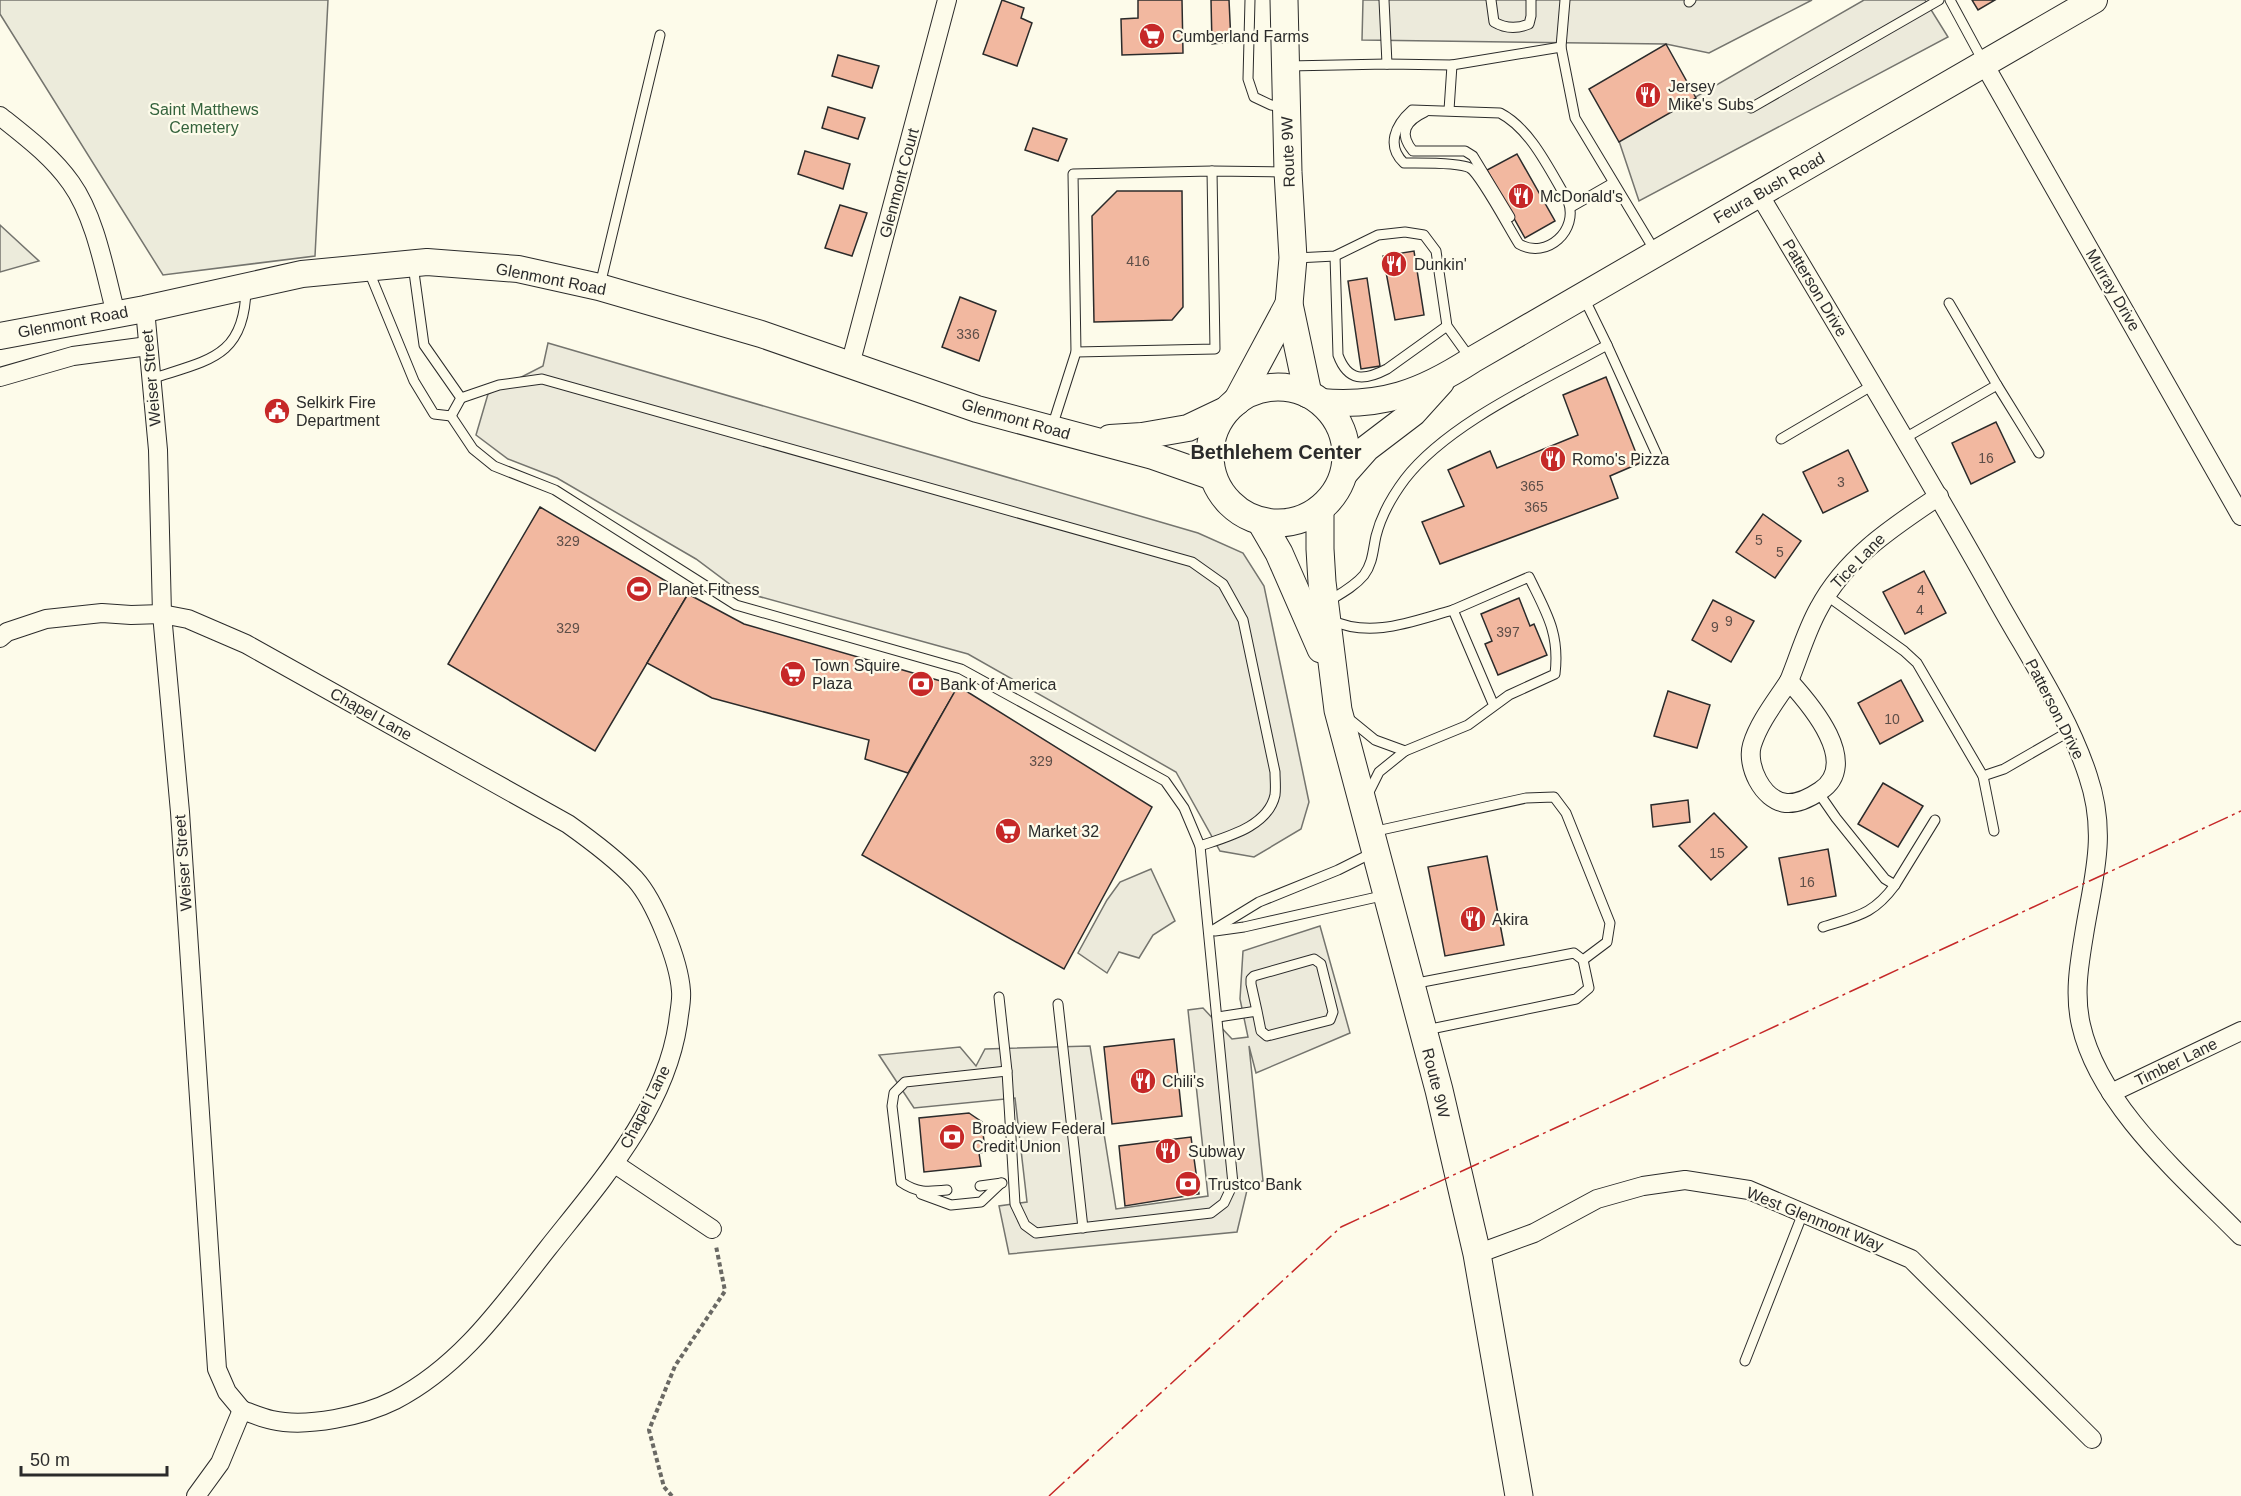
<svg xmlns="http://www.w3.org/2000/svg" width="2241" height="1496" font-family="Helvetica,sans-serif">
<rect width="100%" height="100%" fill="#fdfbea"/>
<g fill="#ecebdb" stroke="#74746e" stroke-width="1.5">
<path d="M0,0h328l-13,256 -152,19 -163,-261z"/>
<path d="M0,225l39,36 -39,11z"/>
</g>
<g fill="#eceadb" stroke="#74746e" stroke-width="1.5">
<path d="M1363,0h449l-103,53 -43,-9 -304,-4z"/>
<path d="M1864,0h61l23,37 -309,164 -20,-60z"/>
<path d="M548,343l650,190 45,20 21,33 45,216 -8,27 -47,28 -34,-6 -44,-79 -208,-118 -229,-63 -43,-32 -139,-81 -49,-19 -32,-24 12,-41 55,-28z"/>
<path d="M1151,869l24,52 -22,14 -14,23 -20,-6 -12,21 -29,-20 29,-53 13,-18z"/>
<path d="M1320,926l30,107 -94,40 -7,-27 14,135 -15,5 -11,46 -228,22 -10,-48 28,-4 -12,-104 -101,10 -35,-53 81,-8 16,19 9,-17 105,-3 26,163 92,-13 -20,-186 15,-2 29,31 16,-2 -8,-38 3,-48z"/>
</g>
<g fill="#f2b8a0" stroke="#2b2b2b" stroke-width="1.5">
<path d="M1002,0l22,8 -3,10 11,5 -15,43 -34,-12z"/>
<path d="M1138,0h44l1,53 -61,2 -1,-36 17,-1z"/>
<path d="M1211,0h18l2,42 -19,2z"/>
<path d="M1972,0h23l-17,10z"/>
<path d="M1666,44l30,54 -77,44 -30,-53z"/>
<path d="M838,55l41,11 -7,22 -40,-12z"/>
<path d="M828,107l37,11 -7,21 -36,-11z"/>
<path d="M1033,128l34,11 -9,22 -33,-11z"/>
<path d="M805,151l45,13 -7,25 -45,-15z"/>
<path d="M1517,154l38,67 -30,17 -38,-68z"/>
<path d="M1117,191h65l1,116 -11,13 -78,2 -2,-106z"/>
<path d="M840,205l27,8 -15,43 -27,-8z"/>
<path d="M1414,251l10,64 -29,5 -12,-64z"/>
<path d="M1367,278l13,88 -19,3 -13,-88z"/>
<path d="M960,297l36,14 -17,50 -37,-14z"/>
<path d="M1606,377l34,86 -30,13 8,22 -178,66 -18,-42 42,-16 -16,-36 42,-19 7,17 81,-33 -15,-40z"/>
<path d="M1996,422l19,40 -44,22 -19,-41z"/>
<path d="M1848,450l20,41 -45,22 -20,-41z"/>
<path d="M540,507l148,87 -93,157 -147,-87z"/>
<path d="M1763,514l38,27 -26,37 -39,-26z"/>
<path d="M1924,571l22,42 -41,21 -22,-42z"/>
<path d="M688,594l56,30 214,62 -50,87 -43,-14 4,-19 -157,-42 -65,-35z"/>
<path d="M1519,598l11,28 4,-2 13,31 -49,20 -13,-31 7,-3 -11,-27z"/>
<path d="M1713,600l41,21 -23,41 -39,-22z"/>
<path d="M1901,680l22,41 -43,23 -22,-41z"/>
<path d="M958,686l194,121 -88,162 -202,-114z"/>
<path d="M1668,691l42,14 -13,43 -43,-12z"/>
<path d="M1883,783l40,23 -25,41 -40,-23z"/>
<path d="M1688,800l2,22 -37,5 -2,-22z"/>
<path d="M1714,813l33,34 -36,33 -32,-34z"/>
<path d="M1828,849l8,47 -48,9 -9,-47z"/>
<path d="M1487,856l17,89 -59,11 -17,-89z"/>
<path d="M1174,1039l8,77 -70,8 -8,-77z"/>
<path d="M969,1113l13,9 3,30 -6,1 2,13 -57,6 -5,-54z"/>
<path d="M1191,1137l8,57 -74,12 -6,-60z"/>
</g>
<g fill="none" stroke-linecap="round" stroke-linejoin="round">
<g stroke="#2b2b2b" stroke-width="11">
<g id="lane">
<path d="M1250,0l-2,79 6,18 17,8 13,2"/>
<path d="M1384,0l3,64"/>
<path d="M1491,0l3,22c12,7 23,7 35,2l2,-8v-16"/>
<path d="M1950,0l33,61"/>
<path d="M1689,2l2,-2"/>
<path d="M1561,47l4,-47"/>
<path d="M1288,66l99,-2 65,1 109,-18 14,71 80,133"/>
<path d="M1751,108l188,-108"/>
<path d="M1412,110l88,3c31,16 50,58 68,88 11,29 -21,59 -49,43 -9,-14 -38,-69 -49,-76 -11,-6 -52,-5 -66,-5 -18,-17 -9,-38 8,-53z"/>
<path d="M1449,110l3,-45"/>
<path d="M1425,112c-19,9 -27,21 -12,39h52l8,5 37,61"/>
<path d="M1571,207l42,-24"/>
<path d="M1335,256l3,99c10,27 26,26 49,14l60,-43"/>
<path d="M1296,258l39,-2 43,-21 27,-3 19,3 12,16 11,75 23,32"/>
<path d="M413,265l11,80 37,53 -10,18"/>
<path d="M368,269l46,112 20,33 17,2"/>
<path d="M600,285l60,-250"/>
<path d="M1607,345l50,110"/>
<path d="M1076,352l139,-3 -3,-178"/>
<path d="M151,379c57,-19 94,-21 95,-91"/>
<path d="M1997,385l42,68"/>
<path d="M461,398l38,-13 43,-6 650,183 31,22 20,36 32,152c0,7 1,16 0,23 -7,32 -49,42 -75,51"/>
<path d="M451,416l22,33 21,17 61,24 181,115 225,64 204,112 19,27 16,38 33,338 -9,19 -13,10 -175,20 -11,-8 -10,-21 -8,-133 -8,-74"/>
<path d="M1052,427l24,-75 -3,-178 139,-3 73,1"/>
<path d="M1905,438l92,-53 -48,-82"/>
<path d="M1781,439l92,-54"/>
<path d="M1826,595l78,56 13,12 66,113 21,-7 66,-38"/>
<path d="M1327,602c13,-8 27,-15 37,-27 9,-12 9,-26 12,-39 5,-20 17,-41 29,-57 44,-57 140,-99 202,-134l-23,-47"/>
<path d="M1331,620c40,19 82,1 122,-10"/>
<path d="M1348,718l27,22 30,11 -26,21 -12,24"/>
<path d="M1405,751l63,-26 41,-30 46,-21c5,-41 -9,-62 -26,-97l-76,33 41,96"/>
<path d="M1983,776l11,55"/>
<path d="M1818,792l18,26 49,61 10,6 40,-65"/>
<path d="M1372,832l154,-34 28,-1 12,16 44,110 -3,19 -24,18"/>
<path d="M1823,927c34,-11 50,-12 72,-42"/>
<path d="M1215,931l29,-4 142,-32"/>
<path d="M1210,932l49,-30 79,-32 36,-18"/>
<path d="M1412,984l162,-31 9,7 6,28 -13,11 -150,31"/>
<path d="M1058,1004l25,224"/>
<path d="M1218,1017l39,-6 4,20 6,5 63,-16 3,-8 -12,-48 -7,-5 -60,17 -3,3v5l6,27"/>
<path d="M980,1186l22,-3"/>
<path d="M947,1190c-20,2 -30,3 -46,-8l-9,-76 2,-13 11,-11 102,-11"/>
<path d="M921,1194l30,11 30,-3 20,-19"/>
<path d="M1745,1361l58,-148"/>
</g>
</g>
<g stroke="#2b2b2b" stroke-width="20">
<g id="street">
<path d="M1984,64l257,452"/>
<path d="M0,116c25,20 52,40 71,67 25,35 34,90 45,131"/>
<path d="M1759,194c79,133 160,266 236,402 32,58 73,118 93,180 20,59 5,102 -4,159 -5,30 -10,60 -3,90 18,81 103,153 160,211"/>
<path d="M145,309l13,141 4,164 18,198 37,557 10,23 15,18"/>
<path d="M850,365l97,-365"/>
<path d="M0,377l73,-21 75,-10"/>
<path d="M0,638l7,-6 39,-13 56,-6 29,2 31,-1 26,5 58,25 322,180c24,17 47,34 67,55 20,22 44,82 46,112 1,10 -2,21 -3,32 -13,87 -77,158 -130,225 -45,57 -87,118 -153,152 -32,16 -88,28 -123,20 -10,-2 -21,-7 -30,-10"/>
<path d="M1789,681c21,23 73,83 31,110 -9,6 -23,13 -34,12 -24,-3 -40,-38 -34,-58 7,-23 24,-44 37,-64z"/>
<path d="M1789,681c10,-24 17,-50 30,-73 27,-51 74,-81 120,-112"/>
<path d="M2111,1093l130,-62"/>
<path d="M615,1164l97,65"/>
<path d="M1477,1254l57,-21 63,-34 46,-13 42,-6 64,10 162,69 181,180"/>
<path d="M196,1496l24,-33 22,-53"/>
</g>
</g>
<g stroke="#2b2b2b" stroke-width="28">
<g id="secondary">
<path d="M0,336l145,-27 157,-35 125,-12 91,7 81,18 162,47 216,75 176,47 60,21"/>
<path d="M1321,402c61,5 100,-9 151,-42l622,-360"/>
<path d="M1110,438l32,-2 46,-8 40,-19"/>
<path d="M1344,474l23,-26 46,-35 28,-31"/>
</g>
</g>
<g stroke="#2b2b2b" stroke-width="29">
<g id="primary">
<path d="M1284,0l4,172 5,86 -4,46 19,90"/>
<circle cx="1278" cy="455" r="68"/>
<path d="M1237,401l52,-97"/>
<path d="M1320,509v40l2,33 16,128 101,380 38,164 42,242"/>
<path d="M1261,522l18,31 42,96"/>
</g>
</g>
<path stroke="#6a6964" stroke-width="4" stroke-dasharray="4.5 3" stroke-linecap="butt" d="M672,1496l-8,-9 -15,-57 26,-64 50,-75 -9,-45"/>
<use href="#lane" stroke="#fdfbea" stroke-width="9"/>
<use href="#street" stroke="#fdfbea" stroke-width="18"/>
<use href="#secondary" stroke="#fdfbea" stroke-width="26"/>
<use href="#primary" stroke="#fdfbea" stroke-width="27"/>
<path stroke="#c62828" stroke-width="1.5" stroke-dasharray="21 4.5 3 4.5" stroke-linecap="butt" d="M1049,1496l292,-269 900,-416"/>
</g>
<defs>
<g id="supermarket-disc" transform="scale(1.35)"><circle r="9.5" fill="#c62828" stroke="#fdfbea"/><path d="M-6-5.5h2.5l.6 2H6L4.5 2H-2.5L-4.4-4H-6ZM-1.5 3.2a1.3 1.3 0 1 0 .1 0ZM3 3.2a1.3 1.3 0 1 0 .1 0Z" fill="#fff"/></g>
<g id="restaurant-disc" transform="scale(1.35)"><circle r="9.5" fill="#c62828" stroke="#fdfbea"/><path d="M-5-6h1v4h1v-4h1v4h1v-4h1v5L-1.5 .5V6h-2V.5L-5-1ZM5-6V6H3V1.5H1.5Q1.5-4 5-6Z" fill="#fff"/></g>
<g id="civic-disc" transform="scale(1.35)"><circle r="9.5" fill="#c62828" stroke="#fdfbea"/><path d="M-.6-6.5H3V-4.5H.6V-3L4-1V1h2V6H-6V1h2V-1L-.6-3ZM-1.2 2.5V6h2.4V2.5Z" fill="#fff"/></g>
<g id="stadium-disc" transform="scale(1.35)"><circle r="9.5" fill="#c62828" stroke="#fdfbea"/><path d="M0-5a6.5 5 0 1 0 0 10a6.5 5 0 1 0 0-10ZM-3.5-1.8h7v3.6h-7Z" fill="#fff"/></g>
<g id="bank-disc" transform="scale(1.35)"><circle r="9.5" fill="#c62828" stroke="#fdfbea"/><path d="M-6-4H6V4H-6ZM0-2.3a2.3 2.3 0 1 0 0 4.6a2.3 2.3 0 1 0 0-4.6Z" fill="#fff"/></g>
</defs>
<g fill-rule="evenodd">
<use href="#supermarket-disc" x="1152" y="36"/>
<use href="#restaurant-disc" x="1648" y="95"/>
<use href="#restaurant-disc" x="1521" y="196"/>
<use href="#restaurant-disc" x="1394" y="264"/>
<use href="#civic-disc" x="277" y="411"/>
<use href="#restaurant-disc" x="1553" y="459"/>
<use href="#stadium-disc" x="639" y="589"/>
<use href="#supermarket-disc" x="793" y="674"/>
<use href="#bank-disc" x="921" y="684"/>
<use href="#supermarket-disc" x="1008" y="831"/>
<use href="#restaurant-disc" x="1473" y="919"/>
<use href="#restaurant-disc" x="1143" y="1081"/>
<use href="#bank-disc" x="952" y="1137"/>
<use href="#restaurant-disc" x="1168" y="1151"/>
<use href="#bank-disc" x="1188" y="1184"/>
</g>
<g text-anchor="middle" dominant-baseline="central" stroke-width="4.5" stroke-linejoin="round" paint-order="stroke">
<g font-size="14" fill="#5d4e48">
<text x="1138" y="261">416</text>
<text x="968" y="334">336</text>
<text x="1986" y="458">16</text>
<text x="1841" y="482">3</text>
<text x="1532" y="486">365</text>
<text x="1536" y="507">365</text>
<text x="1759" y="540">5</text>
<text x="568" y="541">329</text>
<text x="1780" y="552">5</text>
<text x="1921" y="590">4</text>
<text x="1920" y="610">4</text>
<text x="1729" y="621">9</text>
<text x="1715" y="627">9</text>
<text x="568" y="628">329</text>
<text x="1508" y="632">397</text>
<text x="1892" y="719">10</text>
<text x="1041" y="761">329</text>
<text x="1717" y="853">15</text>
<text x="1807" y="882">16</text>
</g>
<g font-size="16" fill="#2b2b2b" stroke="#fdfbea" text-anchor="start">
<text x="1172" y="36">Cumberland Farms</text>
<text x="1668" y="86">Jersey<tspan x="1668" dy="18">Mike's Subs</tspan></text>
<text x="1540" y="196">McDonald's</text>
<text x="1414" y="264">Dunkin'</text>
<text x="296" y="402">Selkirk Fire<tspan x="296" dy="18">Department</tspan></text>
<text x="1572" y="459">Romo's Pizza</text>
<text x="658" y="589">Planet Fitness</text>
<text x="812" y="665">Town Squire<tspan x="812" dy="18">Plaza</tspan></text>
<text x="940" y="684">Bank of America</text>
<text x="1028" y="831">Market 32</text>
<text x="1492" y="919">Akira</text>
<text x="1162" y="1081">Chili's</text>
<text x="972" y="1128">Broadview Federal<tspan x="972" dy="18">Credit Union</tspan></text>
<text x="1188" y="1151">Subway</text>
<text x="1208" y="1184">Trustco Bank</text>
</g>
<g font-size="16" fill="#34623c" stroke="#fdfbea">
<text x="204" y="109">Saint Matthews<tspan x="204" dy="18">Cemetery</tspan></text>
</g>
<g font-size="16" fill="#2b2b2b" stroke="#fdfbea">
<text transform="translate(1288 152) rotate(-92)">Route 9W</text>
<text transform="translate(899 183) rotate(-75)">Glenmont Court</text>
<text transform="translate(1769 188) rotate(-30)">Feura Bush Road</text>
<text transform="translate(551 279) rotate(11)">Glenmont Road</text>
<text transform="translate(1815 288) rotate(59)">Patterson Drive</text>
<text transform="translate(2113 290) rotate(60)">Murray Drive</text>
<text transform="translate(73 322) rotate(-11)">Glenmont Road</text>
<text transform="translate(151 378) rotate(-95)">Weiser Street</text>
<text transform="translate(1016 419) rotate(16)">Glenmont Road</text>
<text transform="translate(1858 561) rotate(-46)">Tice Lane</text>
<text transform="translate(2055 709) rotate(63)">Patterson Drive</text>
<text transform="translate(371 714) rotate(29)">Chapel Lane</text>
<text transform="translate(183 863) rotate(-94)">Weiser Street</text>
<text transform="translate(2176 1062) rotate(-26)">Timber Lane</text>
<text transform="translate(1436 1083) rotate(76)">Route 9W</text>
<text transform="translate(645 1107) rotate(-63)">Chapel Lane</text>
<text transform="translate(1815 1219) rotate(22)">West Glenmont Way</text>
</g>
<g font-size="20" font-weight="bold" fill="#2b2b2b" stroke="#fdfbea">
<text x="1276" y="452">Bethlehem Center</text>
</g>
</g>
<path d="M21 1466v9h146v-9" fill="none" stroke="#2b2b2b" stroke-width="3"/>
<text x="30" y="1466" font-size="18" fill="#2b2b2b" stroke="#fdfbea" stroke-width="4.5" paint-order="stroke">50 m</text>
</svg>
